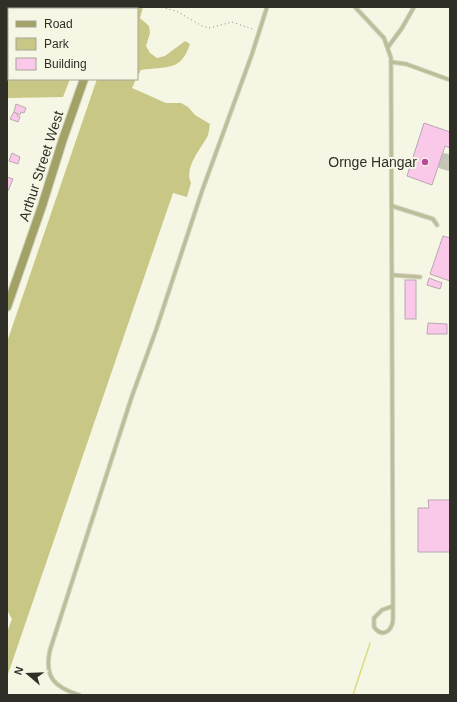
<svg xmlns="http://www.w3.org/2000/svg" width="457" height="702" font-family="Arial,sans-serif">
<rect width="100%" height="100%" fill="#f6f6e4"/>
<g fill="#c8c785">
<path d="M7,7h47v2h-45v70h61l-7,18 -55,1 -1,6z"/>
<path d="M121,7h22l-3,11 9,8 1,7 -4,13 4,7 7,5 8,-2 20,-15 5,3c-9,28 -24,22 -49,26l-4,7v-68h-16z"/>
<path d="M97,79h39l-4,9 34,15h15l7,4 7,8 15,9c-1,5 -1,11 -4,15 -7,12 -22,29 -15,44l-4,14 -14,-4 -166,484v-45l5,-13 -5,-9v-268z"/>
</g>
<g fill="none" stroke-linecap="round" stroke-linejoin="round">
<path stroke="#dedc7e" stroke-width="1.5" d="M353,695l17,-52"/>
<g stroke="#dedc7e" stroke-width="10">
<path d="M51,9l2,-2"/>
<path d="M7,49l2,-2"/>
</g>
<path stroke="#c6c6b6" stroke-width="16" d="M443,161l7,2"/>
</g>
<g fill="#fac8e9" stroke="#b8a8b2">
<path d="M16,104l10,4 -2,5 -3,-1 -1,3 -6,-3z"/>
<path d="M14,112l4,2 -1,2 3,1 -2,5 -8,-3z"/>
<path d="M424,123l26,9v16l-5,-2 -13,39 -25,-9z"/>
<path d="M12,153l8,4 -2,7 -9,-3z"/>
<path d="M7,177l6,2 -5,12h-1z"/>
<path d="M443,236l7,2v43l-20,-7z"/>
<path d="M429,278l13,5 -2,6 -13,-4z"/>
<rect x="405" y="280" width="11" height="39"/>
<path d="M428,323l19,1v10h-20z"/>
<path d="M428,500h22v52h-32v-44h11z"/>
</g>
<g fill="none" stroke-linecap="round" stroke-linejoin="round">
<g stroke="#d2d2c2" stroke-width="5">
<g id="lane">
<path d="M355,7l29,31 7,20 2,560c0,12 -10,21 -19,9v-9l8,-8 11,-4"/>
<path d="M388,47l14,-19 12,-21"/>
<path d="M391,62l15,2 44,16"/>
<path d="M392,206l41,13 4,6"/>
<path d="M392,275l28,2"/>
<path d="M79,695c-25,-8 -35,-18 -29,-45l82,-254 24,-66 46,-139 50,-137 15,-47"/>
</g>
</g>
<g stroke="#d2d2c2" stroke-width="10">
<g id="secondary">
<path d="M108,9l1,-2"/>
<path d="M7,307l35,-101 21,-67 21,-60"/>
</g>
</g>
<path stroke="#89897d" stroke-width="1" stroke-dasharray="1 3" stroke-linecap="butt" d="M162,7l16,5 24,14 7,2 23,-6 23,8"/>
<use href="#lane" stroke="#bdbd97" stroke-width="3"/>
<use href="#secondary" stroke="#a2a166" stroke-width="8"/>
</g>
<circle fill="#be489f" stroke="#f6f6e4" stroke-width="1.5" cx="425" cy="162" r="4"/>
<g text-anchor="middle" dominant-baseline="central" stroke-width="4" stroke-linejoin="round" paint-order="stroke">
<g font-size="14" fill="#2f2f28" stroke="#f6f6e4" text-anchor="end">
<text x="417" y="162">Ornge Hangar</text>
</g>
<g font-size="14" fill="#2f2f28" stroke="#f6f6e4">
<text transform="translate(41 166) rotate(-72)">Arthur Street West</text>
</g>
</g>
<rect width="457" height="702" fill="none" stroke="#2f2f28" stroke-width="16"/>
<rect x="8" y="8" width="130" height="72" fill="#f6f6e4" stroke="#a6a699"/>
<rect x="16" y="21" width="20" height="6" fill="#a2a166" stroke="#a6a699"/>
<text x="44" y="28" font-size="12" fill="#2f2f28">Road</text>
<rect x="16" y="38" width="20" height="12" fill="#c8c785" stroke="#a6a699"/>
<text x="44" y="48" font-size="12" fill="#2f2f28">Park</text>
<rect x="16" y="58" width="20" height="12" fill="#fac8e9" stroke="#a6a699"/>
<text x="44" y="68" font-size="12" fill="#2f2f28">Building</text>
<g transform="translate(28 674) rotate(289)" stroke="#f6f6e4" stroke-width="3" paint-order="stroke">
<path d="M0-3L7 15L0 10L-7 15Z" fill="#2f2f28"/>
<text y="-6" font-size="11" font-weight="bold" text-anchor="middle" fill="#2f2f28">N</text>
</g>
</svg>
